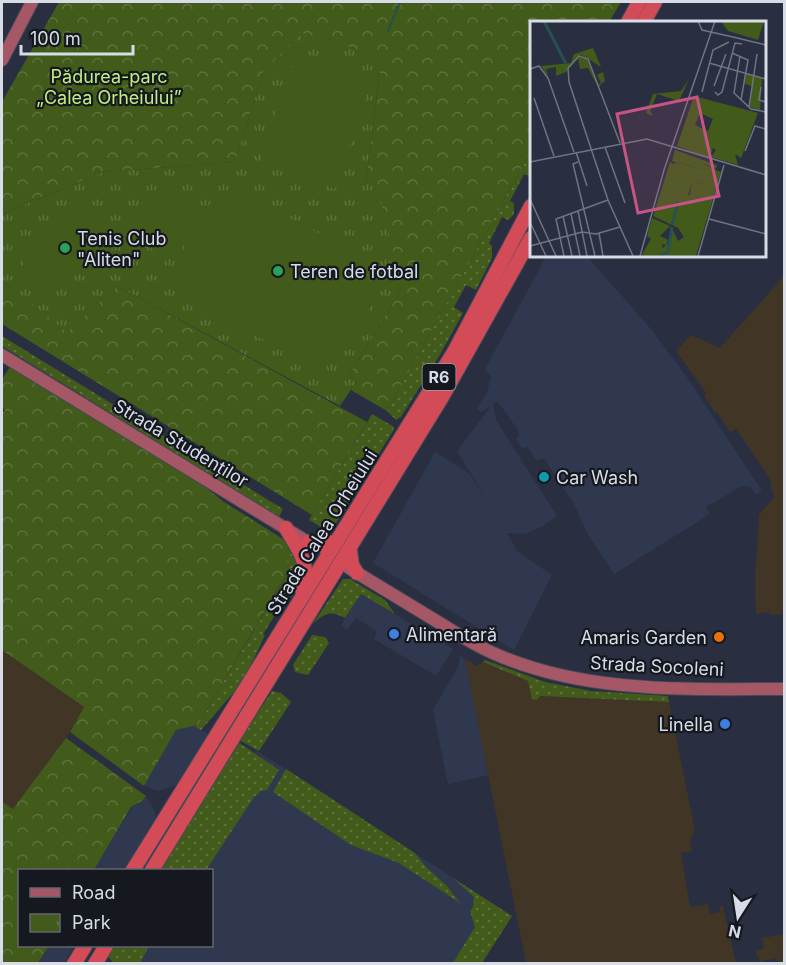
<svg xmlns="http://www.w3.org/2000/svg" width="786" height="965" font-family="Inter,sans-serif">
<defs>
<pattern id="grass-dots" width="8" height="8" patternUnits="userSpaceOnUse" patternTransform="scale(1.5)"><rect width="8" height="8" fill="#425b1b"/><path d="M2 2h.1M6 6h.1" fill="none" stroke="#5d723c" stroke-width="1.8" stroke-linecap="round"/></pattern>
<pattern id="forest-crowns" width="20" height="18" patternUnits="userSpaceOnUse" patternTransform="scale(1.5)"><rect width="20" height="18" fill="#425b1b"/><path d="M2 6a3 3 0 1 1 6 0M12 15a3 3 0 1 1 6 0" fill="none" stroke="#5d723c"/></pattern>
<pattern id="park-tufts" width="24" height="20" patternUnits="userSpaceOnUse" patternTransform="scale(1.5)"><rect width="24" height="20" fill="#425b1b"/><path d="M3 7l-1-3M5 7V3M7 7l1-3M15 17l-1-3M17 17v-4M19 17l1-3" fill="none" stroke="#5d723c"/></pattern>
</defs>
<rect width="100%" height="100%" fill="#292f40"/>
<g fill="#2f384e">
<path d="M547,255h39l64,73 37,49 75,114 -6,4 -5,-8 -9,-1 -36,21 4,7 -96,60 -27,-41 -13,-29 -30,-46 -7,3 -10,-15 -5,3 -6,-10 3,-3 -1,-6 -20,-28 -5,1 3,17 61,96 -14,10 -17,8 -19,-1 11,19 34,23 -38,75 -141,-87 62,-111 34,21 21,32 -33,-54 34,-45 -10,6 -4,-3 10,-17 4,-15 -6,-8z"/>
<path d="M361,594l92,55 -17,27 -62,-37 3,-8 -21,-13 -9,12 -6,-5z"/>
<path d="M460,654l5,6 24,115 -41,9 -15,-74 26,-45z"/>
<path d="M194,726l16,9 -27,44 -7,6 -18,6 -14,-5 32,-56z"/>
<path d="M256,750l256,166 -30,47 -363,1 12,-18h81v-76h-33z"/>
<path d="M146,796l9,16 1,9 -30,49h-32l38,-63 10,-6z"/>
<path d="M49,946h25l-10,17 -26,1z"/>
</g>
<g fill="#413526">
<path d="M784,276v330h-1l-1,8 -12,1 -1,-3 -13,2 -1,-32 4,-67 15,-18 -4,-14 2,-1 -36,-53 -6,3 -13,-20 -2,1 -11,-18 2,-2 -30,-42 15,-16 29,13z"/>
<path d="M2,650l82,57 -16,28 -55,75 -11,-8z"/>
<path d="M465,660l7,2 3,4 8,-4 45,19 9,19 3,-4 129,6 26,129 -5,9 2,11 -11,2 9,54 18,-3 2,10 10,-2v-6h3l13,57h-210z"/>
<path d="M784,934v29h-6l-2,-5 -16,4 -5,-11 9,-3 -2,-10z"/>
</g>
<g fill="url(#grass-dots)">
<path d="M531,151v26l-7,-3 -14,27 4,2c-1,9 3,10 -6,17l-6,-3 -13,26 3,3v12l-16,32 -10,-5 -12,22 9,6 -22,40 -40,64 -5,3 -9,-9z"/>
<path d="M2,336l281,173 -4,8 -277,-171z"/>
<path d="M372,414l22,13 -1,4 -62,100 -5,-1 -17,-10z"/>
<path d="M294,546l5,25 -2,9 -34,54 2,1 -15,32 -16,25 -33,38 -7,-4 4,-1 92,-156 -3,-9z"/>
<path d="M329,569l-129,210h-1l128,-209z"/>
<path d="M343,579h7l35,21 10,14 -34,-20 -16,24c-15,-8 -21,-5 -33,7z"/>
<path d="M312,635l13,2 4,6 -21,32 -13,-3 -2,-7z"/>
<path d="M485,660l60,22 46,9 77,5 1,6 -129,-6 -3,4 -5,-1 -4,-18 -45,-19z"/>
<path d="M272,691l9,2 10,9 -32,49 -20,-11c11,-18 23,-32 33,-49z"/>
<path d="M238,742l41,28 -12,20 -6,1 -7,6 -48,73h-48z"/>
<path d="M286,769l129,84 12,15 19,17 14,18 -61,-40 -48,-18 -78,-53z"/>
<path d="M453,878l59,38 -30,47h-29l22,-36 -5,-16 3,-4 1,-10z"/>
<path d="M112,946h37l-9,17h-26l-8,-8z"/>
</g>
<g fill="url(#forest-crowns)">
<path d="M59,2h562l-12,20h-78v129l-144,260 -36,-21 5,-8 -7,-7 53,-87 -36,-107 14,-111h-116l-29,92 -132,10 -101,42v-112z"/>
<path d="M2,280l65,51 50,-45 250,136 -55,93 -310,-191z"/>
<path d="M10,367l193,118 21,17 70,44 -6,14 2,8 -92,157 -22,5 -32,56 -74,-54 14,-25 -82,-57v-236l3,-4 -3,-3v-28z"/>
<path d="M66,738l80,58 -4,5 -11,6 -37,63h-74v76h29l-11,17h-36v-161l11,7z"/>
</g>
<path fill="url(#park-tufts)" d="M303,33l67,20 10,17 -14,111 12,8 24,99 -53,87 7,7 -16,24 -223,-120 -50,46 -65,-52v-66l101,-42 132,-10 29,-92z"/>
<g fill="#425b1b">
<path d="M296,52l76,25 -37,112 -75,-25z"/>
<path d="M162,183l39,21 -9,18c18,-23 35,-30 65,-22l94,51 14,17 6,18 -3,29 -15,19 -21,10 -8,14 -6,-4 -6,11 -131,-69 5,-11 -6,-3 7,-15 -3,-18 4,-20 -17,29 -39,-19z"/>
<path d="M85,201l31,45 -71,50 -31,-47z"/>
</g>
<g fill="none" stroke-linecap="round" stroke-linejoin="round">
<path stroke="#265151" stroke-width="2" d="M388,31l12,-29"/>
<g stroke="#454a58" stroke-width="14">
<g id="major">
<path d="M2,60l30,-58"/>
<path d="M2,355l314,192"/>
<path d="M349,568c30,18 59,36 89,54 18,11 36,23 55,31 91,41 195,36 291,36"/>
</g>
</g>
<g stroke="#454a58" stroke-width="16">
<g id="highway">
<path d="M628,22l11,-20"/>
<path d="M644,22l11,-20"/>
<path d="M286,528c14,26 24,31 16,62"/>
<path d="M308,542l14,4 15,-5"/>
<path d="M350,550l2,15 5,8"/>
<path d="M133,870l321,-518 77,-146"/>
<path d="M152,870l290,-473 89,-159"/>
<path d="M74,964l11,-18"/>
<path d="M95,964l11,-18"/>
</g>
</g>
<use href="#major" stroke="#a55765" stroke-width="12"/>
<use href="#highway" stroke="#d24b57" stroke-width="14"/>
</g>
<g fill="#2e9e5b" stroke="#15181f" stroke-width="2">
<circle cx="65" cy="248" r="6"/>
<circle cx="278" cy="271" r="6"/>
</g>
<circle fill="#0f9aa8" stroke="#15181f" stroke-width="2" cx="544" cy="477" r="6"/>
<g fill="#3f7fe0" stroke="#15181f" stroke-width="2">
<circle cx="394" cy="634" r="6"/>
<circle cx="725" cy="724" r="6"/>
</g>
<circle fill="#e8710a" stroke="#15181f" stroke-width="2" cx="719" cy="637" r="6"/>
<g text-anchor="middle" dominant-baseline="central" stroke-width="4.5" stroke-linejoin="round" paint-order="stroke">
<rect fill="#15181f" stroke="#9da1ab" stroke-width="1.5" x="422.5" y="364" width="33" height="26" rx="4.5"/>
<g font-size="16" font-weight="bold" fill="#d7dce7">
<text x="439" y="377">R6</text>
</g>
<g font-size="18" fill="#c0ef80" stroke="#15181f">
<text x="109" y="76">Pădurea-parc<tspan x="109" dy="21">„Calea Orheiului”</tspan></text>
</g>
<g font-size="18" fill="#d7dce7" stroke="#15181f" text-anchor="start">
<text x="77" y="238">Tenis Club<tspan x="77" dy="21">"Aliten"</tspan></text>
<text x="290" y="271">Teren de fotbal</text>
<text x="556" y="477">Car Wash</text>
<text x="406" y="634">Alimentară</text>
<text x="707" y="637" text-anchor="end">Amaris Garden</text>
<text x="713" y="724" text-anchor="end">Linella</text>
</g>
<g font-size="18" fill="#d7dce7" stroke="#15181f">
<text transform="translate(181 443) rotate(31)">Strada Studenților</text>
<text transform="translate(322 532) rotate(-58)">Strada Calea Orheiului</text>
<text transform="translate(657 666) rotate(3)">Strada Socoleni</text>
</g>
</g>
<g transform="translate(530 21)">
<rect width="236" height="236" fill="#292f40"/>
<path d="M63,27l8,19 -14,-9 -6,-3 -2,2 8,2 11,26 3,-2 -4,-8 6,-3 2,9 -7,6 -10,-19 -8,1 -2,-11 -12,14 -10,4v-9l-10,2 2,8 -7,-11 30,-3 3,-9zM159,58l-10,22 -22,-7 -7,17 3,5 -7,-3 7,-19 28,-3z" fill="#425b1b"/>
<path d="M164,75l64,17 -17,45 -6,-4 3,11 -27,-8 5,-7 -3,-2 -4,11 -32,-13zM170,92l13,6 -5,12 -13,-6zM145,129l42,15 -1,4 -11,-5 -5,5 -28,-8zM140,141l5,3 3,32 12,-2 1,-10 13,-4 12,-11 5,2 -25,84h-41l14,-14 2,-16 7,15 6,-4 -6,-9 -25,-12z" fill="#425b1b" fill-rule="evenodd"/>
<path d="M216,53l16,4 -2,32 -10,-3 2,-21 -7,-2zM145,141l25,7 4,-5 12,6 -12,11 -13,4 -4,14h-8l-8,-24z" fill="#425b1b"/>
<path d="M191,0h43l-6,19 -30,-9zM148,145l16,4v5l6,-1 -2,7 -22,-4 -2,-5zM122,197l18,8 -10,10 8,4 -2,5 -4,-1 1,7 -8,5h-14l10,-17 -4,-3z" fill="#425b1b"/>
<path fill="none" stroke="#265151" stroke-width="3" d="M14,0l22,43M142,204l6,-24M130,235l8,-4 4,-25"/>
<path fill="none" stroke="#6f7483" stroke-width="1.5" d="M168,0l4,9 31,7M203,16l33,8M202,32l16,7 -7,40M210,35l-6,37 17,16 15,3M179,42l57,16M0,48l9,-3 9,12 26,74M184,65l12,-32M231,66l-2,13 7,2M172,71l11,-42 16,-8M185,71l3,3 4,-3 13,-49 7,1M4,77l20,58M219,86l8,-53M90,122l-32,-84 -9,-3 -11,12 1,14 39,118 25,56M75,126l20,56M215,130l10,-25 11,3M46,131l11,34M0,141l117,-23 119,36M48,141l-5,2 22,92M0,178l26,57M48,190l9,45M41,193l9,42M33,195l9,40M179,198l57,15M0,201l16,34M69,212l4,23M0,225l52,-14 14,2 24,-7M34,235l-8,-37 52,-19M110,235l24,-86 51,-149M168,235l26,-91"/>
<path fill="#c85385" fill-opacity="0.15" stroke="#c85385" stroke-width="3" d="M167,76l22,99 -81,17 -21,-99z"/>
<rect width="236" height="236" fill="none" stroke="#d7dce7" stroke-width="3"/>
</g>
<rect width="786" height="965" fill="none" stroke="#d7dce7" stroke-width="6"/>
<rect x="18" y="869" width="195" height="78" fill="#15181f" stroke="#63666f" stroke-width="1.5"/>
<rect x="30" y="888" width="30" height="9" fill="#a55765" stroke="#63666f" stroke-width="1.5"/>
<text x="72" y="899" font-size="18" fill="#d7dce7">Road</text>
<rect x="30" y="914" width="30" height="18" fill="url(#park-tufts)" stroke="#63666f" stroke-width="1.5"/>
<text x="72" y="929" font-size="18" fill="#d7dce7">Park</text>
<g transform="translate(738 917) rotate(192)" stroke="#15181f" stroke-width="4.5" paint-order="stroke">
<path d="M0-4.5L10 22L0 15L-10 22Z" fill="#d7dce7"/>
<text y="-9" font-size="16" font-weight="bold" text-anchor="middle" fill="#d7dce7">N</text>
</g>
<path d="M21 45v9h112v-9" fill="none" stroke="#d7dce7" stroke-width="3"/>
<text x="30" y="45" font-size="18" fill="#d7dce7" stroke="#15181f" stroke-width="4.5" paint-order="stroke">100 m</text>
</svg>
